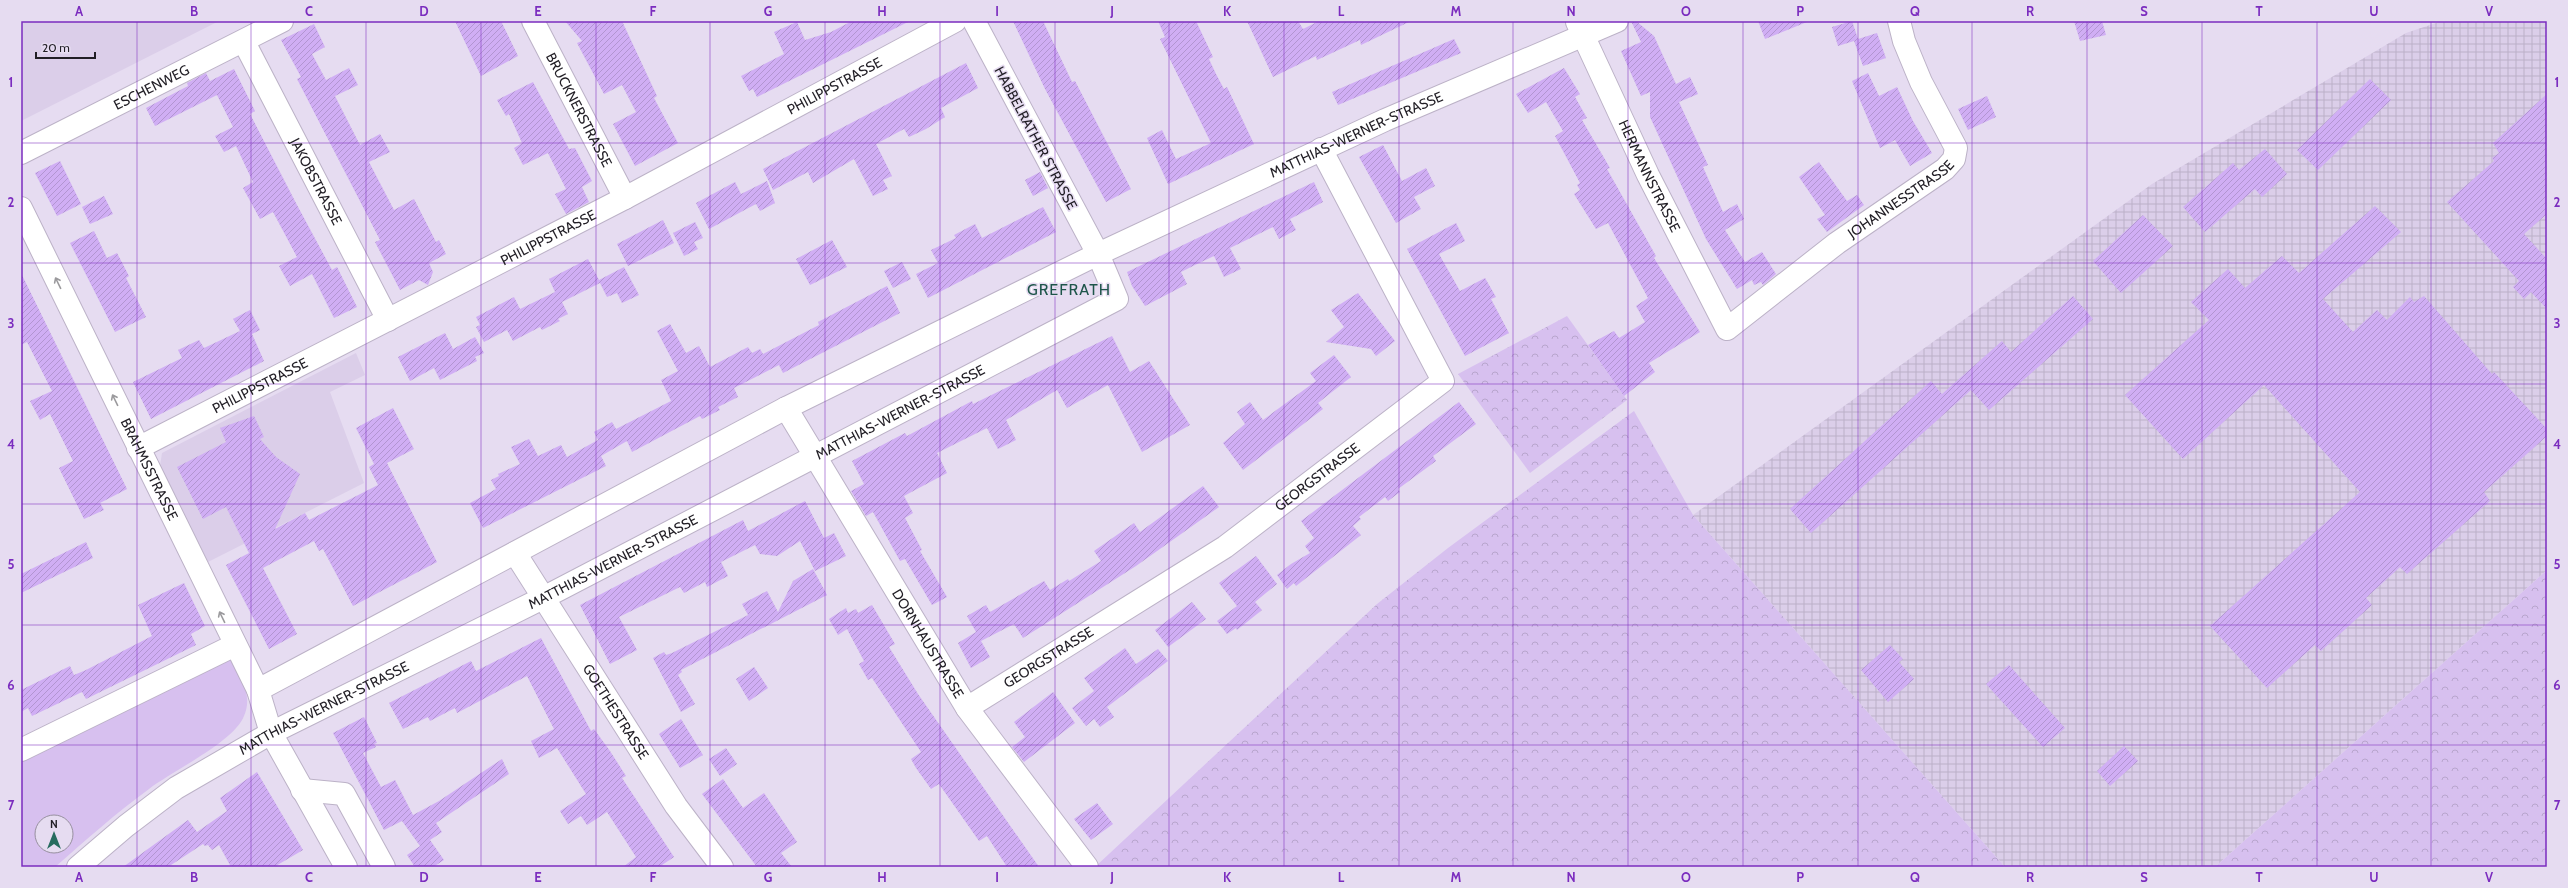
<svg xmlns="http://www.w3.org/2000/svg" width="2568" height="888" font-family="Cabin,sans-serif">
<defs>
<pattern id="industrial-grid" width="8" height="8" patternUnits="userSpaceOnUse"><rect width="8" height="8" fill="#dbcee9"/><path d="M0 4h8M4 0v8" fill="none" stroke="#bcb0c8"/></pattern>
<pattern id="forest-crowns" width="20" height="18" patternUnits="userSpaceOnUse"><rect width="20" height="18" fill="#d7c0ef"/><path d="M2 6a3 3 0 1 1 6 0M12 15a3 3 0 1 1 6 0" fill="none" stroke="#b8a5cd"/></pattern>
<pattern id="building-hatch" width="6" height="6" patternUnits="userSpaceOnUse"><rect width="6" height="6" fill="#d0aef4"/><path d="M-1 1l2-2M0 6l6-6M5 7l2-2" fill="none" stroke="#b295d1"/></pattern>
</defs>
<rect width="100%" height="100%" fill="#e6dcf1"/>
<g fill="#dbcee9">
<path d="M21,21h198l-198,100z"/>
<path d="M356,353l9,22 -35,17 34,91 -156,79 -48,-96 2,-13z"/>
</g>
<path fill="url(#industrial-grid)" d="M2442,21h105v549l-332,297h-210l-312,-352 459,-331 254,-151z"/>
<path fill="#d7c0ef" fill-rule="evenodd" d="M225,657l7,2c9,19 21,36 12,57 -10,26 -72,55 -95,73 -33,24 -63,51 -94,78h-34v-110zM42,822h24v24h-24z"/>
<g fill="url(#forest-crowns)">
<path d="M1567,316l60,84 -97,73 -72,-99z"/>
<path d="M1634,411l59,104 312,352h-910l282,-263 71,-56z"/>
<path d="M2547,570v297h-332z"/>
</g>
<g fill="url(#building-hatch)">
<path d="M455,21h46l17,35 -37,20z"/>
<path d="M565,21h57l35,75 -3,2 24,45 -43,23 -22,-42 23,-12 -14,-27 -18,9 -27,-51 5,-2z"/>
<path d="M852,21h58l-153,76 -4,-8 -4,2 -8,-15 43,-22 -10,-22 23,-10 8,18 26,-8z"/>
<path d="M1013,21h30l29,61 3,-1 56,108 -25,13 -61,-113z"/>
<path d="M1158,21h38l17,36 -4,2 7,15 8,15 3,-2 27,57 -86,40 -21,-46 15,-8 14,29 35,-16 -51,-104 5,-2z"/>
<path d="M1247,21h51l5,8 16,-8h92l-50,24 -1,-5 -43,20 -1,-4 -43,21z"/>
<path d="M1631,21h5l18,15 22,48 14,-7 8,17 -19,8 29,63 -5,2 20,45 14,-8 7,15 -19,11 20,32 17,-10 14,22 -13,11 -2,-3 -7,3 -2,-5 -15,9 -31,-50 -56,-122v-25l-9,4 -20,-45 20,-9z"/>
<path d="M1758,21h49v1l-42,17z"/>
<path d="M1852,21l6,18 19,-6 9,25 -23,8 -9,-25 -16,5 -6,-19z"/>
<path d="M2074,21h28l4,14 -26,6z"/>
<path d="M314,24l11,23 -13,7 14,26 23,-12 9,17 -23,11 25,49 20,-11 10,18 -21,10 25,48 20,-11 22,43 3,-2 7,14 -17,9 4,9 -5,13 -9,-5 -19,10 -25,-48 5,-2 -83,-161 4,-2 -20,-37z"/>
<path d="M1454,39l7,14 -123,52 -6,-13z"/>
<path d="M966,63l12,25 -37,20 4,9 -19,12 -17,8 -5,-8 -28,15 16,32 -9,4 5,9 -15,7 -19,-37 -41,24 -5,-11 -35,18 -10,-21z"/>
<path d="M1564,68l16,26 -5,3 12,21 -5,2 28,48 -3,1 49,87 -2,2 46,74 -51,31 6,9 -31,24 -36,-51 26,-14 5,7 26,-16 -9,-16 12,-8 -40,-75 -12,6 -22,-35 6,-4 -3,-5 3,-2 -25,-47 8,-5 -17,-29 -18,11 -12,-19z"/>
<path d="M234,69l21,42 -5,3 47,91 35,65 5,-3 20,40 -23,11 -22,-44 -22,12 -11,-20 18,-9 -24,-45 -13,7 -17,-31 10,-6 -17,-36 -12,6 -9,-16 18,-9 -16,-32 -62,31 -9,-18 42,-22 -1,-3 19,-10 4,8z"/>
<path d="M1868,73l11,23 18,-9 16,34 19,32 -22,13 -15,-26 -15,8 -28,-67z"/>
<path d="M2370,79l21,21 -73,70 -21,-20z"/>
<path d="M533,82l36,67 6,-1 17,33 -10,6 7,15 -23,12 -11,-20 11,-5 -18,-36 -25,12 -9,-17 8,-5 -13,-29 -3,2 -9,-16z"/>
<path d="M2547,94v120l-23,20 23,25v50l-16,-17 -7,7 -11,-12 6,-6 -72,-79 47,-41 -2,-3 7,-5 -6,-10z"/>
<path d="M1987,96l9,21 -28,13 -10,-21z"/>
<path d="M1383,145l19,36 24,-13 9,18 -21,11 7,12 -25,14 -37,-66z"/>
<path d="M2265,149l22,25 -25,23 -7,-8 -50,43 -22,-25 50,-44 6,7z"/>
<path d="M60,161l21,43 -24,12 -22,-43z"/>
<path d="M1819,162l28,39 10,-6 7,10 -37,27 -10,-13 8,-4 -26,-38z"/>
<path d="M1040,172l8,16 -15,8 -8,-16z"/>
<path d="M767,181l8,22 -15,8 -4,-7 -47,25 -13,-26 39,-21 6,12z"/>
<path d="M1314,182l9,20 -33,17 6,11 -17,9 -6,-12 -43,21 11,21 -17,8 -10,-21 -17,8 -16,8 6,12 -42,22 -13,-20 -5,-14z"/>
<path d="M104,196l9,18 -23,10 -8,-17z"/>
<path d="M2375,206l26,26 -78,67 30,33 24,-22 10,10 23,-23 4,5 10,-6 68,78 2,-2 53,57v7l-63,56 6,9 -83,73 -7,-7 -34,31 6,7 -51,46 -6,-6 -48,43 -57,-62 150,-134 -96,-107 -81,74 -58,-64 84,-75 -18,-18 37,-33 17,19 37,-32 17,17z"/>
<path d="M1043,207l13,25 -128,66 -12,-24 22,-11 -7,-13 25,-12 -2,-3 21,-11 7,14z"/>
<path d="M2143,215l30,31 -52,47 -28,-32z"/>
<path d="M663,220l11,23 -46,23 -11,-22z"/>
<path d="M695,222l8,16 -9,4 4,7 -14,7 -11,-23z"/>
<path d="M1456,223l9,18 -26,13 21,37 25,-13 11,19 -5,2 18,34 -44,23 -58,-107z"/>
<path d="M94,231l13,27 10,-5 12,23 -3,2 20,39 -31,15 -45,-89z"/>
<path d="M832,240l15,27 -37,18 -14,-26z"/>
<path d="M588,259l11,21 25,-13 15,28 -17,8 -5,-10 -10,4 -7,-14 -38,19 6,12 -10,5 2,2 -18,9 -2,-3 -27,14 -6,-11 -23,12 -8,-15 4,-2 -4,-8 38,-20 6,12 35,-17 -6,-13z"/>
<path d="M902,262l9,17 -18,9 -9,-17z"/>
<path d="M21,273l106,216 -27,14 4,7 -20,9 -25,-51 14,-7 -23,-47 -10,6 -10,-19 22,-10 -25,-49 -6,3z"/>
<path d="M887,286l13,27 -117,60 -4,-8 -45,23 4,9 -20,10 2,3 -18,9 -2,-3 -68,36 -5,-11 -26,15 5,10 -123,62 -13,-25 26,-14 -5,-9 8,-4 -1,-2 22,-10 -9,-17 18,-8 9,17 23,-11 6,12 31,-17 -4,-8 18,-10 4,7 55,-28 -10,-21 17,-9 -21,-40 13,-7 16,29 13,-7 11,21 38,-20 4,6 8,-4 3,5 56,-29 -1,-3z"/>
<path d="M1358,293l37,48 -19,15 -5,-7 -45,-7 18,-15 -13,-17z"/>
<path d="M2073,296l20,23 -104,91 -18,-20 -160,143 -21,-24 141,-128 11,13 60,-53 9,11z"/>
<path d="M250,310l10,20 -8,4 12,27 -113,58 -18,-37 49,-24 -4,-8 21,-10 5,8 36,-17 -7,-12z"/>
<path d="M445,333l8,16 22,-12 9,16 -9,4 2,4 -37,19 -6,-12 -24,13 -12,-24z"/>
<path d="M1112,336l18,36 19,-11 41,64 -48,27 -34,-67 -41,23 -10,-18 -51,30 10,20 -18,9 -11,-21 -50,25 10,20 -43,23 9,17 -8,5 17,32 -2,1 27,46 -15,8 -27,-46 -5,2 -27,-49 -7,4 -15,-25 13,-7 -12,-23 53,-28 2,3 65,-35 1,3z"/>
<path d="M1334,355l17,22 -33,26 5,6 -80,61 -20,-27 22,-19 -8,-12 13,-10 13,18 53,-39 -6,-8z"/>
<path d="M1459,402l17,22 -43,32 3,5 -38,28 2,3 -12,9 -3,-4 -26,20 2,2 -8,7 8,9 -65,51 -2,-3 -7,6 -10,-14 14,-11 19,-11 -5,-7 9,-8 -13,-17z"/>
<path d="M393,408l21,41 -27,14 50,99 -84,44 -30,-57 -4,2 -5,-10 -51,27 34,66 -28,15 -43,-84 23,-12 -23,-46 -23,12 -26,-52 49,-25 -6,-14 34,-12 10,21 -4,2 16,18 24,17 -25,55 30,-16 4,7 69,-35 -9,-18 5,-3 -18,-36z"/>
<path d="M1203,486l16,21 -83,59 -113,72 -9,-14 -33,17 9,16 -19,11 -13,-25 18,-11 -9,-16 19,-11 4,7 54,-31 6,9 18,-11 1,2 32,-20 -7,-10 40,-28 6,9z"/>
<path d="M805,501l19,37 10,-5 12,23 -31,15 -15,-30 -23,15 -17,-2 -5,-9 -34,17 7,14 -21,11 -2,-5 -21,11 -4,-6 -61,30 18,33 -27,14 -30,-59 163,-85 5,11z"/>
<path d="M86,542l7,16 -72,35v-19z"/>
<path d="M1256,556l21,28 -22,18 7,8 -25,20 -1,-2 -9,6 -10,-13 20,-15 -18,-23z"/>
<path d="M813,569l14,26 -146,75 1,2 -4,3 17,29 -14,8 -28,-54 11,-6 2,3 6,-2 76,-38 -6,-11 25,-13 11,21 15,-31z"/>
<path d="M184,583l21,43 -14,8 5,11 -110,54 -4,-7 -50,24 -4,-8 -7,4v-22l49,-24 4,9 12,-5 66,-34 -14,-31z"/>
<path d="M1192,602l14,17 -38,28 -13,-17z"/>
<path d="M872,605l23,39 -6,3 29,47 121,173h-32l-20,-31 -8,5 -40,-57 -8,5 -15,-21 -5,-9 10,-7 -49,-74 -4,2 -9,-16 5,-3 -17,-32 -9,6 -9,-16 17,-11 2,5 8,-4 2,4z"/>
<path d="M541,638l50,93 3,-2 16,22 16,25 -4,2 52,79 -15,10h-36l13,-10 -29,-45 -20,13 -6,-9 -13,8 -8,-13 26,-17 -29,-46 -18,10 -8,-17 23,-12 -27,-53 -70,37 -2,-5 -25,13 -2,-4 -25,12 -14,-26 82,-42 5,10z"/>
<path d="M1890,645l13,14 -4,3 15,17 -26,23 -27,-32z"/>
<path d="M1125,648l11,16 22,-15 10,12 -61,46 7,10 -14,10 -6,-8 -8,7 -14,-18 22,-17 -10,-13z"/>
<path d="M2009,665l56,63 -22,19 -57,-63z"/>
<path d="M754,667l14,21 -19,13 -13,-22z"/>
<path d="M1053,692l22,31 -51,39 -12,-15 13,-10 -11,-15z"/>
<path d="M364,717l13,26 -3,1 2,3 -13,6 18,34 14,-7 18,35 26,-14 63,-42 7,15 -73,49 6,9 -12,8 14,20 -11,7h-18l-8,-12 13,-9 -18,-25 -18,9 -51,-97z"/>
<path d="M681,719l22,36 -23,13 -21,-34z"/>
<path d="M2124,746l14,15 -28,25 -13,-15z"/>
<path d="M726,748l11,16 -17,12 -11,-17z"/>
<path d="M257,772l46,78 -29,17h-43l-12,-22 -7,5 -4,-5 -3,1 -2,-2 -35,23h-45l65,-47 9,12 30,-21 -7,-13z"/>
<path d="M723,779l20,29 21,-15 33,49 -16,11 11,14h-35l-55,-73z"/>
<path d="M1097,803l16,21 -22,16 -17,-21z"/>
</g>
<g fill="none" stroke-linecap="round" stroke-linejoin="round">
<g stroke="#bcb2c7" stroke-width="24">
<g id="minor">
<path id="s1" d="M533,21l92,177"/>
<path id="s2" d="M1577,22l71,153 79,154 110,-86 108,-74 9,-10 2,-11 -35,-66 -17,-41 -5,-20"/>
<path id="s3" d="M244,42l144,278"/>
<path id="s4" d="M21,153l261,-132"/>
<path id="s5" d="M21,208l237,482 13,43 75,134"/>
<path id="s6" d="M786,408l181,300 120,159"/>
<path id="s7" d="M138,448l487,-250 330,-177"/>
<path id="s8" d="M515,553l161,253 46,61"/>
<path id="s9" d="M258,690l528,-282 312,-154 287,-134 232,-99"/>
<path id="s10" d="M967,708l258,-161 218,-166 -122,-232"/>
<path d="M21,750l214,-105"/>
<path d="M302,790l42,4 40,73"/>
<path id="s11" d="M78,867l48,-41 50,-38 95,-55 272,-135 574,-299 -19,-45 -124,-233"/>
</g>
</g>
<use href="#minor" stroke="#fff" stroke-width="22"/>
</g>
<defs><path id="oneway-shaft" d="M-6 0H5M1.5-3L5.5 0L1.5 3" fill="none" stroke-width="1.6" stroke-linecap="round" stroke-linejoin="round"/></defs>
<g stroke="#9b9a9d">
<use href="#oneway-shaft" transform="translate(58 283) rotate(-116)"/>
<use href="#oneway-shaft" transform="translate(115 400) rotate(-116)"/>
<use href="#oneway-shaft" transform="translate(222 617) rotate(-116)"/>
</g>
<path fill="none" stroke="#7b2cbf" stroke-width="1" stroke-opacity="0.55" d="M137,21v846M251,21v846M366,21v846M481,21v846M596,21v846M710,21v846M825,21v846M940,21v846M1055,21v846M1169,21v846M1284,21v846M1399,21v846M1513,21v846M1628,21v846M1743,21v846M1858,21v846M1972,21v846M2087,21v846M2202,21v846M2317,21v846M2431,21v846M21,143h2526M21,263h2526M21,384h2526M21,504h2526M21,625h2526M21,745h2526"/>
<g text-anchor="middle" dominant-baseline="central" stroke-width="3" stroke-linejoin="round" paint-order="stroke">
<g font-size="14" fill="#211e25" stroke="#e6dcf1">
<text stroke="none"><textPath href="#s7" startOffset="785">PHILIPPSTRASSE</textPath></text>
<text stroke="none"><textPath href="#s4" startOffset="146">ESCHENWEG</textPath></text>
<text stroke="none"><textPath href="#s1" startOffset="100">BRUCKNERSTRASSE</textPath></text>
<text stroke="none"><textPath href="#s9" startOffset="1231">MATTHIAS-WERNER-STRASSE</textPath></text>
<text transform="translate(1036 138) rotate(62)">HABBELRATHER STRASSE</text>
<text stroke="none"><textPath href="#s2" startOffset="170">HERMANNSTRASSE</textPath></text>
<text stroke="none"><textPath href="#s3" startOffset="157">JAKOBSTRASSE</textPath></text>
<text stroke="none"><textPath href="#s2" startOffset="559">JOHANNESSTRASSE</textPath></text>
<text stroke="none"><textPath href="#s7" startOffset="461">PHILIPPSTRASSE</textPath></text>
<text stroke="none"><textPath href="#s7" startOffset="137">PHILIPPSTRASSE</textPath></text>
<text stroke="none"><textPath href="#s11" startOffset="942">MATTHIAS-WERNER-STRASSE</textPath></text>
<text stroke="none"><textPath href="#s5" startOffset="291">BRAHMSSTRASSE</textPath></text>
<text stroke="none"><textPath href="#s10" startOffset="420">GEORGSTRASSE</textPath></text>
<text stroke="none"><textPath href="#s11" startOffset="618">MATTHIAS-WERNER-STRASSE</textPath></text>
<text stroke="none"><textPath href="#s6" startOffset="275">DORNHAUSTRASSE</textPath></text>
<text stroke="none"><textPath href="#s10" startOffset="96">GEORGSTRASSE</textPath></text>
<text stroke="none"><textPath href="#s11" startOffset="294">MATTHIAS-WERNER-STRASSE</textPath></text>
<text stroke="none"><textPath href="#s8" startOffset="188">GOETHESTRASSE</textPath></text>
</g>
<g font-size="16" letter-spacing="1" fill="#1e554a" stroke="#e6dcf1">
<text x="1069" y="289">GREFRATH</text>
</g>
</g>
<rect width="2568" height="888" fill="none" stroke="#e6dcf1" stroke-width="44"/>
<g transform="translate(54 834)"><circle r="19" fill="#e6dcf1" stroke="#97909f"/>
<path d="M0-3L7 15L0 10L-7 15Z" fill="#276c5f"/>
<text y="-6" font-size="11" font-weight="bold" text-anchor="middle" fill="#211e25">N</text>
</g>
<path d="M36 52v6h59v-6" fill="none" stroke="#211e25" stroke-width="2"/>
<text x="42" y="52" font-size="12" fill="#211e25" stroke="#e6dcf1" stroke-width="3" paint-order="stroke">20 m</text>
<rect x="22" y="22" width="2524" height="844" fill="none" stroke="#7b2cbf" stroke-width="1.5"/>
<g font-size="13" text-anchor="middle" font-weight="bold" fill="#7b2cbf">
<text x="79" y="16">A</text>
<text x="194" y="16">B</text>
<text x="309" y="16">C</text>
<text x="424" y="16">D</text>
<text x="538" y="16">E</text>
<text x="653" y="16">F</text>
<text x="768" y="16">G</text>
<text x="882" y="16">H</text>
<text x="997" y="16">I</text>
<text x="1112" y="16">J</text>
<text x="1227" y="16">K</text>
<text x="1341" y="16">L</text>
<text x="1456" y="16">M</text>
<text x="1571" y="16">N</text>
<text x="1686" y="16">O</text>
<text x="1800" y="16">P</text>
<text x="1915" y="16">Q</text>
<text x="2030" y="16">R</text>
<text x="2144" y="16">S</text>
<text x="2259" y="16">T</text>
<text x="2374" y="16">U</text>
<text x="2489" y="16">V</text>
<text x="11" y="87">1</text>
<text x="2557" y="87">1</text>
<text x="11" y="207">2</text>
<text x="2557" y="207">2</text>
<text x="11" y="328">3</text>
<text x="2557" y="328">3</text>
<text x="11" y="449">4</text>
<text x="2557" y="449">4</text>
<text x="11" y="569">5</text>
<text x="2557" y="569">5</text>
<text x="11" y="690">6</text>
<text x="2557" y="690">6</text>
<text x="11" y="810">7</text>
<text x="2557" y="810">7</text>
<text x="79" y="882">A</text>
<text x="194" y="882">B</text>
<text x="309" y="882">C</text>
<text x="424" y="882">D</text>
<text x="538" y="882">E</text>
<text x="653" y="882">F</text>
<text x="768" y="882">G</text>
<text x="882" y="882">H</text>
<text x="997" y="882">I</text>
<text x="1112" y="882">J</text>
<text x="1227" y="882">K</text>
<text x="1341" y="882">L</text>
<text x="1456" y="882">M</text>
<text x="1571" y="882">N</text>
<text x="1686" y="882">O</text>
<text x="1800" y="882">P</text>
<text x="1915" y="882">Q</text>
<text x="2030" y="882">R</text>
<text x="2144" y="882">S</text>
<text x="2259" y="882">T</text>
<text x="2374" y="882">U</text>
<text x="2489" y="882">V</text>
</g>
</svg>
